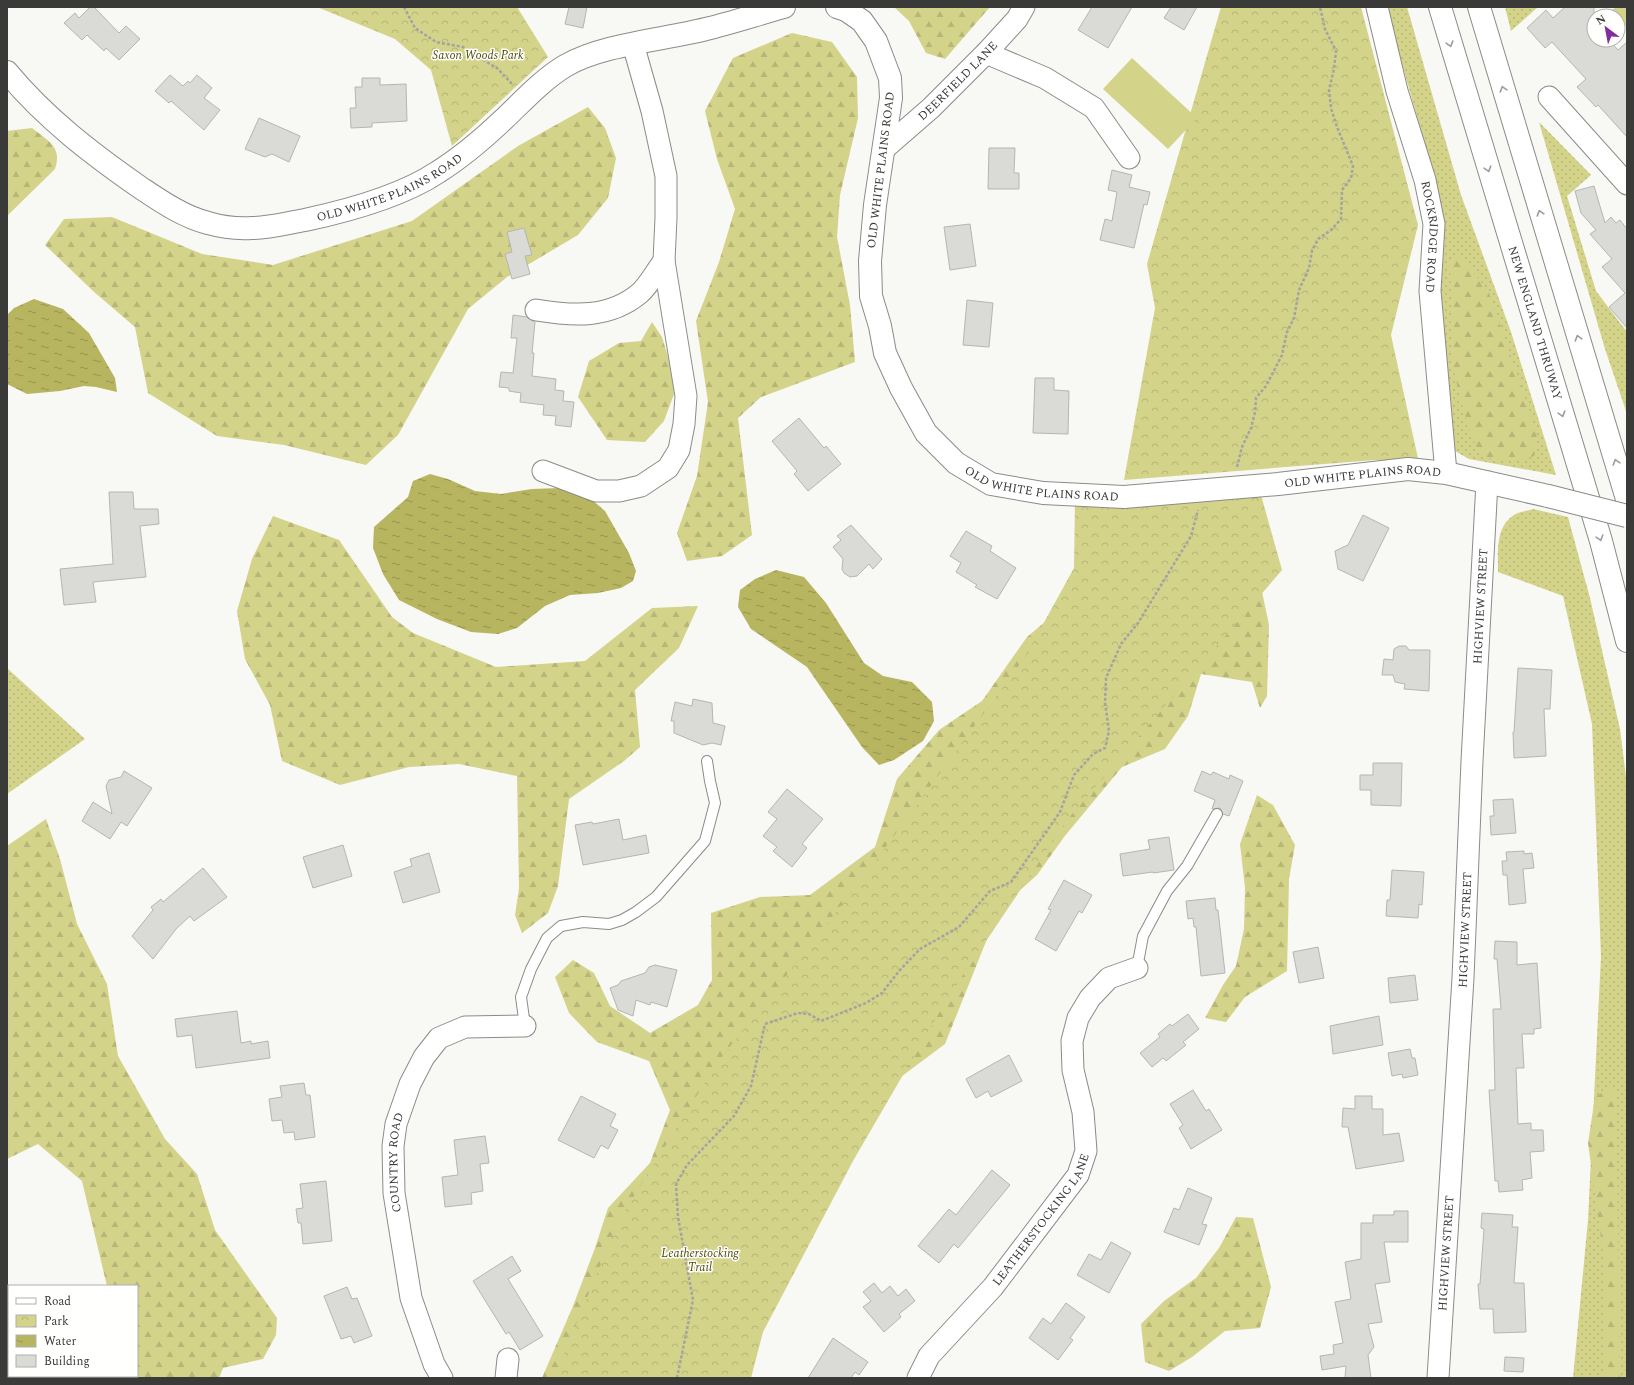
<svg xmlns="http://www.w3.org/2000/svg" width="1634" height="1385" font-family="Spectral,serif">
<defs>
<pattern id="grass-dots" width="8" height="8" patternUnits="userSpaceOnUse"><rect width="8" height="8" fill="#d4d38a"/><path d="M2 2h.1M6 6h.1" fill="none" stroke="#b7b678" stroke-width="1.8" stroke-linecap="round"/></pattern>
<pattern id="forest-firs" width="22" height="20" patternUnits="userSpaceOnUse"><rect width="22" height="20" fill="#d4d38a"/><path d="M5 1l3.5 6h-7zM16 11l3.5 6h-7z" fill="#b7b678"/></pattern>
<pattern id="park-crowns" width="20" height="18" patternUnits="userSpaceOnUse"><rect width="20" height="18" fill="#d4d38a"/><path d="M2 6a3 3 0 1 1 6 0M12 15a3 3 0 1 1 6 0" fill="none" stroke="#b7b678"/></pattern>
<pattern id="water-ripples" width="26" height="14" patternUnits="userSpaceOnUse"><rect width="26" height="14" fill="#b7b55f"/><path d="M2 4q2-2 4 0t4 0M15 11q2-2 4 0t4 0" fill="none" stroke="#96944f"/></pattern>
</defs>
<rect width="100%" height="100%" fill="#f8f8f5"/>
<g fill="url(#grass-dots)">
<path d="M1386,7h21l54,188 50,137 45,143 -87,-16 -14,-8 -8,-16 -10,-105 5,-117 -17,-68z"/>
<path d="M1505,7h33l-27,24z"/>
<path d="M1539,122l52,53 -24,21 29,95 31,41v82l-22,-65z"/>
<path d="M1533,509l35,8 22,81 30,131 7,56v593h-54l15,-158 13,-264 -9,-232 -29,-128 -65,-24c0,-21 -3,-49 20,-59 5,-2 10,-2 15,-4z"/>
<path d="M7,668l78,71 -78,55z"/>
<path d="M7,1328l2,2v46h34l1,2h-37z"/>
</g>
<g fill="url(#forest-firs)">
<path d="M894,7h96l-45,52 -19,-6 -17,-32z"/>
<path d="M792,33l40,9 25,35 1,41 -18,77 -3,42 13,68 5,57 -94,35 -23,21 14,117 -30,21 -35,5 -10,-28 20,-57 11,-74 -12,-81 23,-59 16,-53 -18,-50 -12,-48 28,-53z"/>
<path d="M588,107l17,21 11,30 -8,40 -30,37 -71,42 -39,32 -70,126 -32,30 -82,-20 -67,-9 -69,-43 -13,-66 -42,-36 -48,-46 19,-26 48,-2 90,37 71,11 139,-44 106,-75z"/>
<path d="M32,128c15,12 31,19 23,41l-48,47v-85z"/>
<path d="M1460,256l28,34 49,143 -3,23c-19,7 -35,4 -54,0l-10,-25 -9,-30 -9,-38v-73l-3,-27z"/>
<path d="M652,322l10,15 11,36 1,21 -10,27 -19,21 -38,-2 -29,-43 11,-36 30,-18 22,-2z"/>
<path d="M273,516l66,24 53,77 21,16 83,34 89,-6 67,-53 46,-2 -19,42 -44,42 5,57 -16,14 -55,38 -11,87 -10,27 -26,20 -7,-18 4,-27 -2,-112 -58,-12 -50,3 -69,18 -58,-24 -12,-56 -25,-46 -8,-48 15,-52z"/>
<path d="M1249,530l20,95 -2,71 -7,12 -8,-26 -51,-8 -13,42 -23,33 -43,18 -58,70 -27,38 -38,34 -54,135 -63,47 -107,56 -26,231h-207l31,-72 22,-58 13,-40 42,-45 20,-53 -21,-49 -52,-19 -28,-29 -14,-36 18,-17 21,13 16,33 40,27 48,-28 14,-25 -1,-67 49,-16 50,-2 65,-48 22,-68 42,-49 43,-29 45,-64 76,-64z"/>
<path d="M1257,795l16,10 22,40 -6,34 -2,92 -42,26 -19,25 -21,-4 18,-33 13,-19 8,-37 1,-41 -5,-44z"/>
<path d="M46,819l14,40 17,65 30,60 11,72 47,83 32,35 18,56 62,88 -1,17 -13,24 -40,9 -4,10h-128v-2h46v-90h-30l-25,-105 -44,-37 -31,15v-313z"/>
<path d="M1616,1085l4,293h-17l2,-58 -1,-60 -16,-117 7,-46z"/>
<path d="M1236,1217l17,1 18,69 -11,41 -35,3 -33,26 -23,14 -24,-9 -4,-38 23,-23 32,-23 23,-30z"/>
</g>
<g fill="url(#park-crowns)">
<path d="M317,7h200l31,50 -96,89 -21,-76 -36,-31z"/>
<path d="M1221,7h140l57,218 -27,110 28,128 -44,-3 -251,20 31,-172 -8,-44z"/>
<path d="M1261,495l21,75 -214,249 -121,180 -94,162 -90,171 -12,46h-197l65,-158 98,-157 149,-189 159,-217 49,-89 1,-66z"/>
</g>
<g fill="#d4d38a">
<path d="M1616,7h11v20l-15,-17z"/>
<path d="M1132,58l65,60 -29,31 -65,-60z"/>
</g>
<g fill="url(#water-ripples)">
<path d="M34,299l29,10 26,24 26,45 2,14 -21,-5 -12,-1 -24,5 -33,3 -20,-10v-69l7,-7z"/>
<path d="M430,474l18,5 27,12 26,3 31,-5 28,-1 31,11 14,12 24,42 7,18 -3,10 -12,7 -23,5 -28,2 -25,11 -28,22 -19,6 -27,-2 -34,-13 -38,-19 -16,-26 -10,-26 1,-21 34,-30 5,-16z"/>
<path d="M776,570l28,7 22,26 38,60 19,13 29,6 20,20 2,19 -11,20 -29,19 -15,5 -17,-18 -55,-80 -56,-38 -13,-22 2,-17 15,-11z"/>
</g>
<g fill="#dadad6" stroke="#b5b5b1">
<path d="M90,7h4l25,26 7,-7 14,13 -21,21 -13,-12 -2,3 -17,-16 -5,5 -18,-17 11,-10 4,5z"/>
<path d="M569,7h18l-4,21 -18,-4z"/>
<path d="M1092,7h40l-24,41 -30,-18z"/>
<path d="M1171,7h26l-13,23 -20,-12z"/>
<path d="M1565,7h29v33h15l9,10 9,-8v95l-29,-32 -2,2 -19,-20 9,-8 -34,-37 -7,6 -18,-20 19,-18 7,8z"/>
<path d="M170,75l13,11 5,-5 2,2 7,-8 15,13 -8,10 16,12 -16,20 -33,-29 -2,2 -14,-12z"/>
<path d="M362,78h18v7l26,-1 1,37 -35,2v4l-21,1 -1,-20h6l-1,-21h7z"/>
<path d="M259,118l41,18 -11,26 -17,-8 -7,3 -20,-8z"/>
<path d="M989,148h26l-1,25h5v16h-31z"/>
<path d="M1112,170l20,5 -3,12 21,5 -3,13 -3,-1 -10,44 -34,-8 5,-21 7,2 5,-29 -9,-2z"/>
<path d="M1594,186l11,37 6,-6 5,6 4,-3 7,9v99l-18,-21 16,-14 -23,-26 10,-8 -22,-25 6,-4 -15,-17 -6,-22z"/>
<path d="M970,224l6,42 -26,4 -6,-43z"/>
<path d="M524,228l8,27 -7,1 5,18 -18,5 -7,-25 7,-2 -5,-20z"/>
<path d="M967,300l26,3 -4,44 -26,-2z"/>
<path d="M513,315l14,2 8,5 -3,31h2l-2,23 24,3 -1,11 9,1 -1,10 11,1 -3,25 -16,-2 1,-9 -13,-1 1,-10 -24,-3 1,-9 -12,-2v-3l-10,-1 2,-15 12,1 4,-35h-6z"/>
<path d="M1035,378h19v12l15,1 -1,43 -35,-1z"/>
<path d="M799,418l25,30 2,-2 15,18 -33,27 -14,-17 3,-3 -25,-30z"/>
<path d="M109,492h24l1,17h24l1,15 -19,2 6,51 -53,5 3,20 -32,3 -4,-36 53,-5z"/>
<path d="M1363,515l26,13 -26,53 -25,-12 -3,-18 13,-6z"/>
<path d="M851,525l31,34 -9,10 -4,-5 -12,12 -7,1 -6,-4 -2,-4 1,-10 -10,-12 8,-7 -4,-4z"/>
<path d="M966,531l26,15 -2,5 26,17 -19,31 -22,-12 2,-2 -21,-13 5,-9 -11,-7z"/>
<path d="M1399,646h7l3,4h21l-1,41 -25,-2 1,-5 -10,-2 -2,-7h-11l2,-16 9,1 1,-11z"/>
<path d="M1518,668l34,2 -2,39h-6l2,47 -32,2 -1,-26h1z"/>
<path d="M693,699l19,4 1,20 12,3 -4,19 -9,-2 -9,2 -29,-12v-12h-3l4,-19 17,4z"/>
<path d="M1373,763h29l-1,43 -30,-1v-15h-11v-15h13z"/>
<path d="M124,771l28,17 -25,38 -6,-4 -11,17 -28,-18 11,-19 19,12 -6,-28 3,-6 12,-3z"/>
<path d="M1202,771l9,4 2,-3 16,7 1,-4 13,6 -14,35 -6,-2 -3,-6 -8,1 3,-9 -21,-9z"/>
<path d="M787,789l36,30 -21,25 5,4 -15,19 -19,-16 4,-4 -14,-11 14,-17 -9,-7z"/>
<path d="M1513,799l3,34 -25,2 -1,-19h4l-1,-16z"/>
<path d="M619,819l4,21 23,-5 3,18 -66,12 -8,-40 17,-3 1,2z"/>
<path d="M1169,837l5,33 -21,3v-1l-30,4 -3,-22 30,-5 -2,-9z"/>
<path d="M343,845l9,31 -39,12 -10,-31z"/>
<path d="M1524,851v3l8,-1 2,15 -11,1 3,34 -17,2 -2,-30h-4l-1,-14h5l-1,-9z"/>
<path d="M429,853l11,39 -37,11 -9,-31 18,-6 -2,-7z"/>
<path d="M203,868l24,29 -33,24 -4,-5 -14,13 -23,30 -21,-23 21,-26 -2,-3 10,-8 2,3z"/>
<path d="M1392,870l32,2 -2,33 -3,-1 -1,14 -32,-2 1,-16h3z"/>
<path d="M1064,880l28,15 -10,18 -3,-2 -23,40 -21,-12 16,-29 -3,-1z"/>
<path d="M1215,898l1,12h2l7,63 -24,3 -5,-49h-2l-1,-9 -5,1 -2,-18z"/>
<path d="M1495,941l22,1v23l20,-2 4,65 -7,1v5h-12l2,34h-8l2,56 13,-1v7h12l1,21 -14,1 2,26 -10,2 1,10 -24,2 -1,-11h-3l-6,-91h6l-2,-81h8l-4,-50h-3z"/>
<path d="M1318,947l6,31 -25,5 -6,-31z"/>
<path d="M655,965l22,5 -10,37 -16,-5 -1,3 -14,-5 -3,16 -15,-6 -8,-22 8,-3 3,-4 24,-8 4,-6z"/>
<path d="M1415,975l3,25 -28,3 -2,-25z"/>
<path d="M237,1011l4,32 10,-2v3l17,-3 2,17 -74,10 -4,-33 -15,2 -2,-18z"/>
<path d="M1188,1014l11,15 -16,13 3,3 -20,16 -3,-3 -11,9 -12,-14 20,-16 -2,-3 12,-10 2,2z"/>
<path d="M1379,1016l4,29 -50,9 -3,-28z"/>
<path d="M1410,1049l2,9h3l3,17 -15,3 -1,-4 -10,2 -4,-23z"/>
<path d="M1009,1055l13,26 -31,16 -3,-6 -12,7 -10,-19z"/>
<path d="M304,1083l2,12h4l5,42 -20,3 -1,-8 -10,1 -2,-13 -10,1 -3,-22 13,-2 -2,-11z"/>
<path d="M1193,1090l13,21 3,-2 13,21 -31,19 -12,-21 4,-3 -13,-21z"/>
<path d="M581,1096l35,18 -6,12 8,4 -10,19 -7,-4 -7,13 -36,-18z"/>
<path d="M1355,1096h17v13h11v26l16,-2 5,28 -48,8 -8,-42h-6l1,-19 12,1z"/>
<path d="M485,1136l4,27 -9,1 3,27 -12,2 1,11 -27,3 -3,-30 16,-2 -4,-35z"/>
<path d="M992,1170l18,15 -52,63 -4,-4 -15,19 -21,-17 31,-37 7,6z"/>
<path d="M326,1181l6,60 -29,3 -2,-21h-3l-2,-14 7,-1 -3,-24z"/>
<path d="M1188,1188l24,10 -10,26 5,1 -8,20 -35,-13 10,-24 5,2z"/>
<path d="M1394,1211h14v31h-24l6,40 -15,2 7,38 -14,2 6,23 -6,8 3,23h-26l1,-12 -24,4 -2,-14 14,-2 -1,-9 10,-2 -8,-41 16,-3 -6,-37 16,-3v-36h12v-8h21z"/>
<path d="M1482,1213l31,2 -1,12h6l-4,56h10l2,49 -32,1 -1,-24h-13l-2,-25h2l4,-55 -3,-1z"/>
<path d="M1111,1242l20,11 -22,40 -32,-18 12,-21 12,6z"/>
<path d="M512,1256l9,15 -13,8 35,57 -23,14 -11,-18 -3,2 -33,-53z"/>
<path d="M874,1283l8,10 8,-7 8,10 8,-7 9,12 -16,13 2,3 -17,15 -21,-25 8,-6 -8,-9z"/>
<path d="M347,1287l5,12 5,-1 15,38 -18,7 -3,-7 -10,3 -17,-43z"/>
<path d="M1066,1303l19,14 -15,21 3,2 -15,20 -29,-22 14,-20 8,6z"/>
<path d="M833,1338l35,24 -9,13 -4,-3 -4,6h-43z"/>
<path d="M1505,1357l19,1 -1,14 -19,-1z"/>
</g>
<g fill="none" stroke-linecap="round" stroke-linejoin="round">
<g stroke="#8b8b88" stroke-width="12">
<g id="lane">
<path d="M1137,968l6,-32 24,-45 20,-25 30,-52"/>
<path d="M525,1026l-4,-29 10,-28 16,-31 14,-12 22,-4 26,2 13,-4 14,-8 20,-15 49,-56 10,-38 -5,-22 -3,-20"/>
</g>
</g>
<g stroke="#8b8b88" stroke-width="23">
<g id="street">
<path id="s1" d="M1377,7l20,84 28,89 9,44 -4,67 16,182"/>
<path d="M986,53l59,25 49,30 35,50"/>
<path d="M1549,97l78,87"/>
<path id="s2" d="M885,148l46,-40 55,-55 31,-34 7,-12"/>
<path d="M536,310c37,6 73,9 104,-17 9,-8 16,-22 24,-32"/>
<path d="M543,471l53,20h23l22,-5 27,-18 11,-18 5,-26 2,-28 -22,-135 2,-43v-42l-14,-65 -19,-67"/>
<path id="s3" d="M442,1378l-8,-14 -23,-66 -17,-105 -1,-47 3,-22 14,-40 14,-27 15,-19 26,-11 60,-1"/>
<path d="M506,1378l2,-19"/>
<path id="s4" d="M918,1378l11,-22 64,-69 85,-112 8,-24 -3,-39 -10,-42 -1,-29 6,-23 12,-20 19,-20 28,-10"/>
<path id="s5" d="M1438,1378l25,-400 9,-217 15,-279"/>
</g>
</g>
<g stroke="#8b8b88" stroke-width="24">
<g id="secondary">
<path id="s6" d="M837,7l9,3 16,11 14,20 14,37 1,20 -16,107 -5,56 1,35 9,30 5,27 16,35 25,45 30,30 35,21 52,9 81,4 154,-13 130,-15 38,4 102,23"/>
<path id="s7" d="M7,72c38,46 85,82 134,116 21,14 43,29 67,35 14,4 29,6 44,5 18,0 35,-5 53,-8 42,-9 97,-24 133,-48 24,-15 46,-34 66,-53 19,-18 38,-39 61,-53 38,-22 98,-26 141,-37 26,-6 52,-15 78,-22"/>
</g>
</g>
<g stroke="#8b8b88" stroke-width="24">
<g id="highway">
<path id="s8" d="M1440,7l161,534 26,100"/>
<path d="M1479,7l148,492"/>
</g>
</g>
<g stroke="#a3a3a1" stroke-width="2.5" stroke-dasharray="3 2" stroke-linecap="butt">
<path d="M404,7l11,21 21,14 27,5 35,22 14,15"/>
<path d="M1237,467l5,-20 9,-19 4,-16 1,-14 10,-12 16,-31 5,-23 7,-14 5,-28 10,-22 3,-17 6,-12 13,-9 10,-11 1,-29 9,-12 2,-12 -16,-39 -6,-19 -2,-18 5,-21 2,-18 -11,-22 -5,-22"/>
<path d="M677,1378l16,-78 -15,-83 -2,-33 11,-19 47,-49 17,-30 14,-62 33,-11 11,1 12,7 45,-18 16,-10 17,-22 21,-22 39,-22 31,-36 21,-9 49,-70 14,-37 19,-21 12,-6 4,-17 -4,-28 1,-25 15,-34 17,-21 53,-87 7,-26"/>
</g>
<use href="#lane" stroke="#fff" stroke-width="10"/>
<use href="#street" stroke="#fff" stroke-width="21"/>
<use href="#secondary" stroke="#fff" stroke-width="22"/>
<use href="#highway" stroke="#fff" stroke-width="22"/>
<g stroke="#8b8b88" stroke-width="24" stroke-linecap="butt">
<path id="secondary-bridge" d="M1548,496l79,20"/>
</g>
<use href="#secondary-bridge" stroke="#fff" stroke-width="22"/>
</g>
<defs><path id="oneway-chevron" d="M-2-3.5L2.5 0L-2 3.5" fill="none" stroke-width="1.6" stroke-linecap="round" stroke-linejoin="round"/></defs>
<g stroke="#9c9c9c">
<use href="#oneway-chevron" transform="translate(1450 44) rotate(74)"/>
<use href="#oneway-chevron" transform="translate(1503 89) rotate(-107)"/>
<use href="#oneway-chevron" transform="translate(1488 169) rotate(73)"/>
<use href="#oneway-chevron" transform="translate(1540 213) rotate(-107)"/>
<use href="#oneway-chevron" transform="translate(1578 338) rotate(-107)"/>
<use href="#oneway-chevron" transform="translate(1562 414) rotate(73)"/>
<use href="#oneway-chevron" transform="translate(1616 462) rotate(-107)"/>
<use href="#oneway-chevron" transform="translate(1600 538) rotate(73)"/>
</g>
<g text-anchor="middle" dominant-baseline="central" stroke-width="3" stroke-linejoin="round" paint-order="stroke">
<g font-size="12" font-style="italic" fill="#4f4c08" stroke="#fffffe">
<text x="478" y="55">Saxon Woods Park</text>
<text x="700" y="1253">Leatherstocking<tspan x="700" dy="14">Trail</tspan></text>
</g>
<g font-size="12" fill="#3a3a39" stroke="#fffffe">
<text stroke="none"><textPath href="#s2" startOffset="99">DEERFIELD LANE</textPath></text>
<text transform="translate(881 170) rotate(-83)">OLD WHITE PLAINS ROAD</text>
<text stroke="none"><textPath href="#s7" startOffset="443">OLD WHITE PLAINS ROAD</textPath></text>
<text stroke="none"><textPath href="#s1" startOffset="237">ROCKRIDGE ROAD</textPath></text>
<text stroke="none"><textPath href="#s8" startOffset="330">NEW ENGLAND THRUWAY</textPath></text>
<text stroke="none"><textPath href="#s6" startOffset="918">OLD WHITE PLAINS ROAD</textPath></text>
<text stroke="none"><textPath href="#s6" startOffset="594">OLD WHITE PLAINS ROAD</textPath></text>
<text stroke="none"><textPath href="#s5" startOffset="773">HIGHVIEW STREET</textPath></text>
<text stroke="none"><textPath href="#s5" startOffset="449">HIGHVIEW STREET</textPath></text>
<text stroke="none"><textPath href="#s3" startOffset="223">COUNTRY ROAD</textPath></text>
<text stroke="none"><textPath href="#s4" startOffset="202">LEATHERSTOCKING LANE</textPath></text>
<text stroke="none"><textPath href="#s5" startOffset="125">HIGHVIEW STREET</textPath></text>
</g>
</g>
<rect width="1634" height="1385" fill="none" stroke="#3a3a39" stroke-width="16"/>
<rect x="8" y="1285" width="130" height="92" fill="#fffffe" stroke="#b0b0af"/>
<rect x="16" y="1298" width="20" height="6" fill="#ffffff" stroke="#b0b0af"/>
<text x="44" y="1305" font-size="12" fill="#3a3a39">Road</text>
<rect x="16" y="1315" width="20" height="12" fill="url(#park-crowns)" stroke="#b0b0af"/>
<text x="44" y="1325" font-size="12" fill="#3a3a39">Park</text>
<rect x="16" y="1335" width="20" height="12" fill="url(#water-ripples)" stroke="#b0b0af"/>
<text x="44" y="1345" font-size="12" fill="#3a3a39">Water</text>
<rect x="16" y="1355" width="20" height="12" fill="#dadad6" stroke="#b0b0af"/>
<text x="44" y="1365" font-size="12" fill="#3a3a39">Building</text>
<g transform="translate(1606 28) rotate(328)"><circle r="19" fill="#fffffe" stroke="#b0b0af"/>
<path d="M0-3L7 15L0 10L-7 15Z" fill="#822d9c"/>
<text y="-6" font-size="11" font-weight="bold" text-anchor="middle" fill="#3a3a39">N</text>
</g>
</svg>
